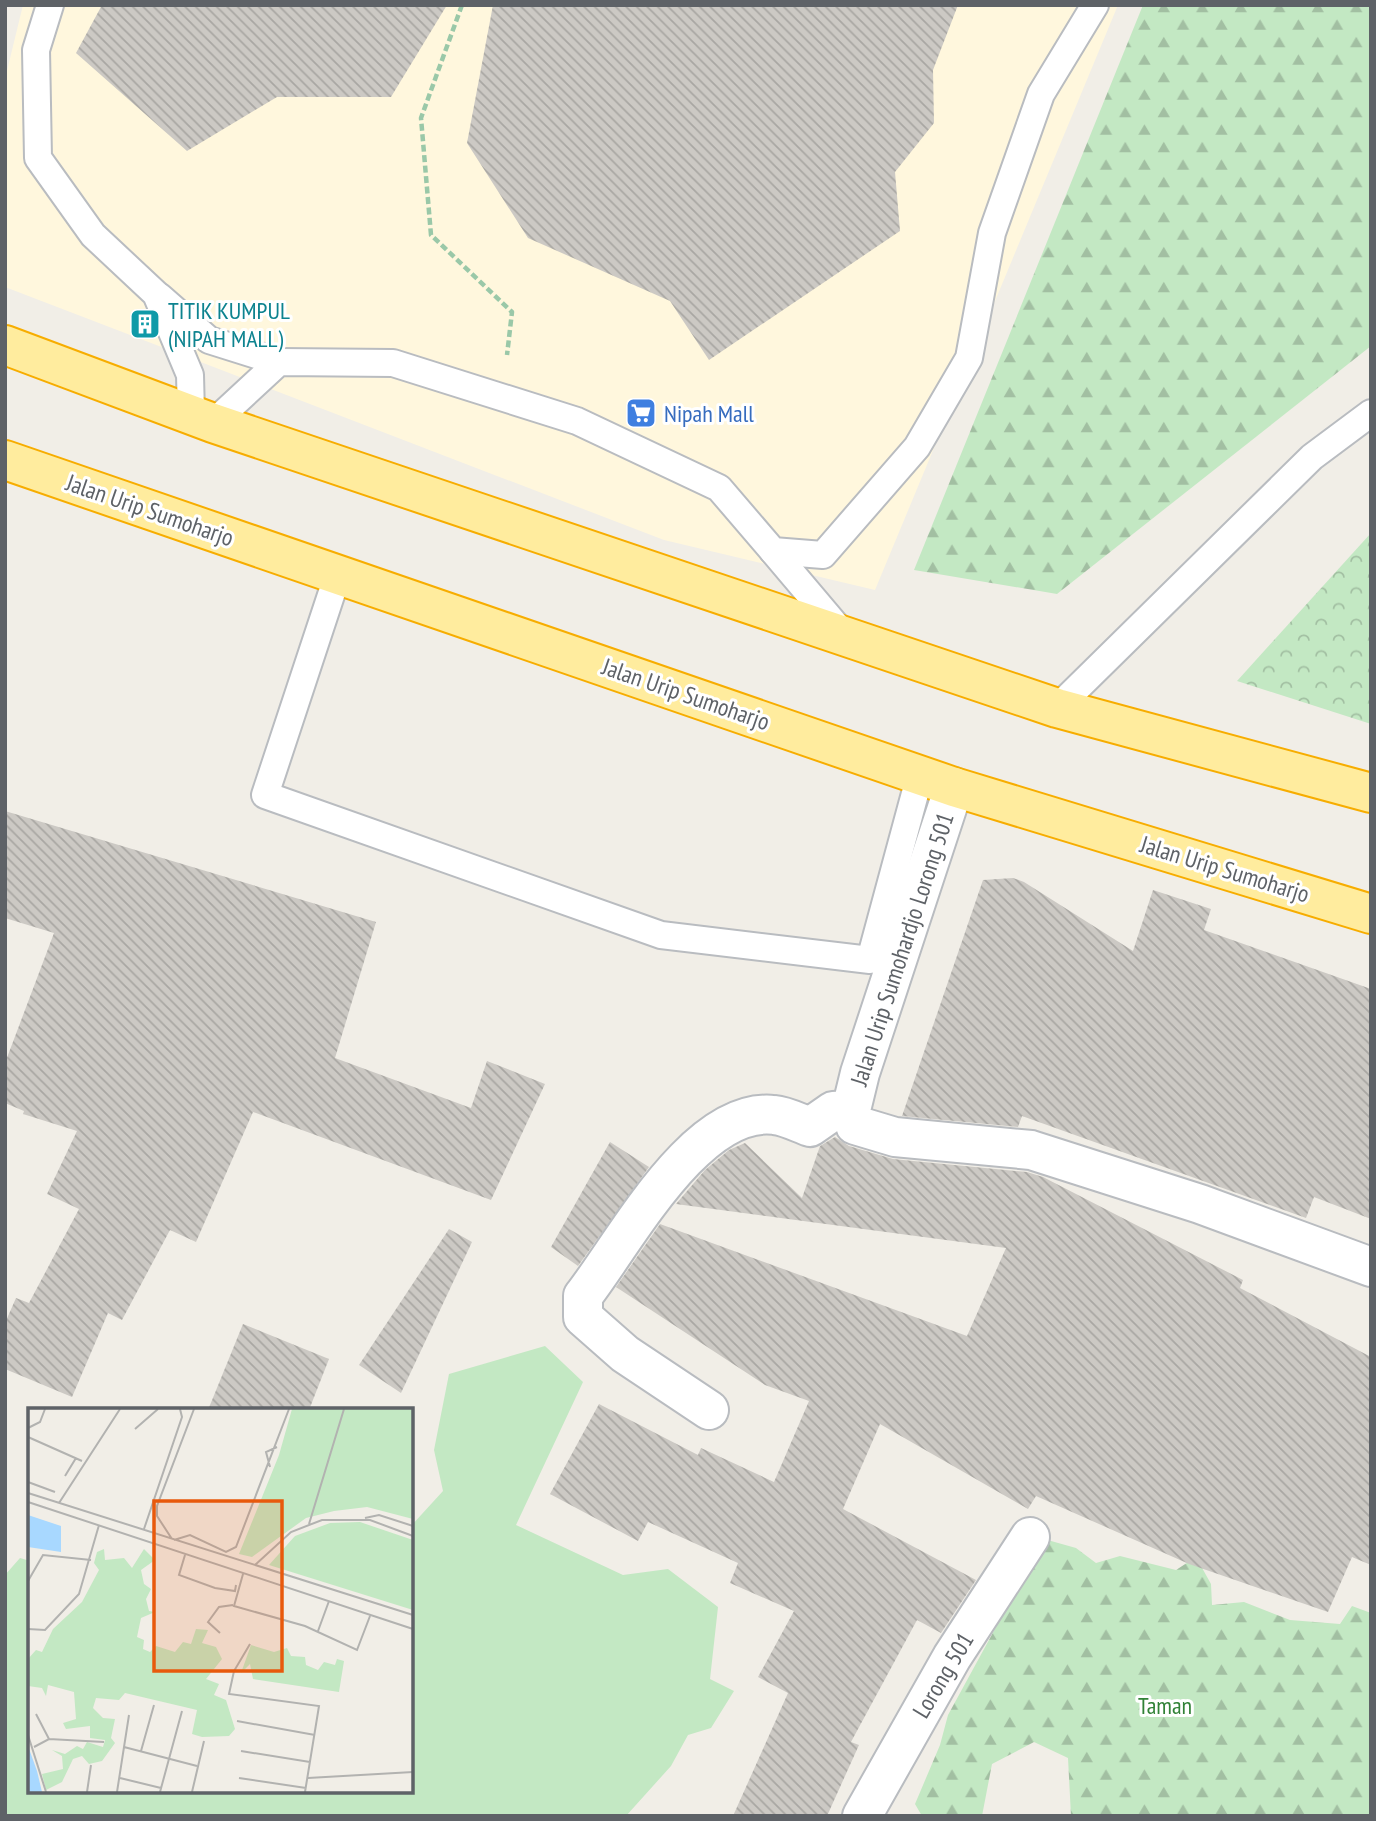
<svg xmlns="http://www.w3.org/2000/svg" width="1376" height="1821" font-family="'PT Sans Narrow',sans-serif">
<defs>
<pattern id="forest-firs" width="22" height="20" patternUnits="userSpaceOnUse" patternTransform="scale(1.75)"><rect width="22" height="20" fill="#c3e8c3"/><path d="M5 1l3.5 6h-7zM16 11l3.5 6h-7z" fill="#a2bfa2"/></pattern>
<pattern id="park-crowns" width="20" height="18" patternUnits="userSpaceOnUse" patternTransform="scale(1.75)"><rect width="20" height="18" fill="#c3e8c3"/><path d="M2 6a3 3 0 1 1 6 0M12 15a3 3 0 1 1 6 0" fill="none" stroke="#a2bfa2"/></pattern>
<pattern id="building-back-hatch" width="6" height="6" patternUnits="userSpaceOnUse" patternTransform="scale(1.75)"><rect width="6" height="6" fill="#ccc9c4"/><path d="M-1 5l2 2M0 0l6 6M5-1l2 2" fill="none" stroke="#a9a7a3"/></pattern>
</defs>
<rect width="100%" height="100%" fill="#f1eee7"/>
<path fill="#fff7dd" d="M23,5h1095l-243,585 -211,-50 -659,-253v-208z"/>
<path fill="#c3e8c3" d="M545,1346l38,36 -67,143 107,50 45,-6 50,38 -8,72 24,12 -23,37 -23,7 -17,31 -45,50h-621v-241l15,-17 10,3v230h381v-265l32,-35 -9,-41 15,-76z"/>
<g fill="url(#forest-firs)">
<path d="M1143,5h228v341l-314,248 -143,-24z"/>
<path d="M1044,1539l32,9 20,15 24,-7 56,14 20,-13 15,27 1,21 32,-3 46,18 50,4 12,-18 19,7v203h-300l-3,-58 -34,-16 -42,22 -10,52h-60l-7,-12 25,-59 8,-30z"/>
</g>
<path fill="url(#park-crowns)" d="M1371,533v191l-134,-43z"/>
<g fill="url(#building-back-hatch)">
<path d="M102,5h345l-56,92h-114l-90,54 -111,-98z"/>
<path d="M493,5h465l-25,65 1,53 -39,49 5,59 -191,129 -39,-59 -142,-63 -61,-95z"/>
<path d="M5,811l371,111 -41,136 136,50 16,-47 58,23 -54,116 -238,-88 -57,130 -26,-12 -48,90 -14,-7 -36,84 -67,-28v-46l11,-25 13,5 50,-94 -32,-15 30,-63 -54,-17 1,-3 -19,-8v-40l49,-130 -49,-15z"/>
<path d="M1013,878l11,4 109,69 20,-61 58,19 -7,21 167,59v230l-57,-22 -8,21 -284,-102 -4,11 -116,-11 81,-236z"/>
<path d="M835,1137l14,9 44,13 134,13 16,5 200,103 -3,8 131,69v208l-19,-8 -24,55 -139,-48 -153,-68 -8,13 -148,-85 -37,85 133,71 -35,53 -24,-13 -66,122 8,3 -32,71h-94l55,-123 -30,-16 36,-66 -64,-28 8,-20 -90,-41 -10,19 -88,-47 49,-90 99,51 3,-7 73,34 35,-81 -44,-16 -149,-98 44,-63 307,112 39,-88 -330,-44 29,-34 24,-20 16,-7 57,55 18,-52z"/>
<path d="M610,1142l39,25 -71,99 -27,-19z"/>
<path d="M449,1229l23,13 -71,151 -42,-28z"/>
<path d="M243,1324l86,35 -20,51h-101z"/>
</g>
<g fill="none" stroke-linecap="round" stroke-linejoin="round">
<g stroke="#b9bcc0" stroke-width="30">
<g id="service">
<path d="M50,5l-14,45 2,108 55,77 63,59 34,81 1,39"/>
<path d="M160,297l49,43 70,22"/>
<path d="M213,423l66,-61 114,1 184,58 142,67 54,63 50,4 94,-108 52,-89 23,-125 49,-139 54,-89"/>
<path d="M773,551l71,84"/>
<path d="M338,574l-73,221 396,140 209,25 50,-185"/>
<path d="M1057,708l255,-251 59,-44"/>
</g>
</g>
<g stroke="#b9bcc0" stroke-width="42">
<g id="minor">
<path d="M954,787l-94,286 -9,37 4,15 40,12 136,13 169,54 171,63"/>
<path d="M709,1410l-84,-56 -42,-37v-21c42,-54 113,-190 191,-181 12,1 25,8 36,12l23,-16 18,-1"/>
<path d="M862,1816l90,-159 78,-120"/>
</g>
</g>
<g stroke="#f7ad00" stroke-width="42">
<g id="trunk">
<path d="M5,345l208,78 844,285 314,85"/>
<path d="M5,460l949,327 417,127"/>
</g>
</g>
<path stroke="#9ac8a8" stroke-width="4.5" stroke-dasharray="7 3.5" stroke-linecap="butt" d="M462,5l-41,113 10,117 81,77 -5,43"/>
<use href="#service" stroke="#fff" stroke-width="26"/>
<use href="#minor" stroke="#fff" stroke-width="38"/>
<use href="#trunk" stroke="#ffec9e" stroke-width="38"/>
</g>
<defs>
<g id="building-square" transform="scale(1.575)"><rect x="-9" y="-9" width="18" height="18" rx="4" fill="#0f9aa8" stroke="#fff"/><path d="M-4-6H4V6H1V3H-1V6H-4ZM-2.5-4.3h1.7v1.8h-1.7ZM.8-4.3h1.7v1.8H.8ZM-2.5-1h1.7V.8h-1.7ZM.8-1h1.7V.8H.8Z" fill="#fff"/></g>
<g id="supermarket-square" transform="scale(1.575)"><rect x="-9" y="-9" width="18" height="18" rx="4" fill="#3f7fe0" stroke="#fff"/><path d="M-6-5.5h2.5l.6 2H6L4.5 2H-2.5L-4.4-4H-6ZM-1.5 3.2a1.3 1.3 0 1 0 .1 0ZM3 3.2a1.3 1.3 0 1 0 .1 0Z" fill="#fff"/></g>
</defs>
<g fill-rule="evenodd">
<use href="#building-square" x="145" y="324"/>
<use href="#supermarket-square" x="641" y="413"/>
</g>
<g text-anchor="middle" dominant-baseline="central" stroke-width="6" stroke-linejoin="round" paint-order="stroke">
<g font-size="24" fill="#0d838f" stroke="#fff" text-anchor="start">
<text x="168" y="310">TITIK KUMPUL<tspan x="168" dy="28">(NIPAH MALL)</tspan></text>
</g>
<g font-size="24" fill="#366cbe" stroke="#fff" text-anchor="start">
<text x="664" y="413">Nipah Mall</text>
</g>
<g font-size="24" fill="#5e6267" stroke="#fff">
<text transform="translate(150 510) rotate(19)">Jalan Urip Sumoharjo</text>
<text transform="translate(686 694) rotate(19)">Jalan Urip Sumoharjo</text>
<text transform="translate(1225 869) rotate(17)">Jalan Urip Sumoharjo</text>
<text transform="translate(902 949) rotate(-72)">Jalan Urip Sumohardjo Lorong 501</text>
<text transform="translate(943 1675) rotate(-59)">Lorong 501</text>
</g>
<g font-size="24" fill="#318237" stroke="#fff">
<text x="1165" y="1705">Taman</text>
</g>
</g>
<g transform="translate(28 1408)">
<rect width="385" height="385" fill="#f1eee7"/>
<path d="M76,141l1,11 19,-2 8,10 12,-19 11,11 -14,10 3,14 7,5 -5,10 3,12 6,1 -14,6 -4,19 7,3 -1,9 7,3 6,-6 19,6 8,-10 8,2 5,-15 12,1 -6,13 14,4 6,12 -16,20 13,5 -5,11 12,5 9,29 -6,7 -27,1 -10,-3 5,-24 -72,-17 -6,7 -23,-2 -3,10 10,10 12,1 -4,19 4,5 -13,18 -13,3 -7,-8 -9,3 -11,23 -16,8 -4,-16 21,-5 -1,-13 -10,-6 13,4 12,-8 6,3 4,-7 16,5 2,-7 -15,-2v-12l-24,3 -3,-6 13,-4 -2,-27 -26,-7 -2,11 -4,-8 -14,-2v-27l8,-9 6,2 11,-23 29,-27 17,-32 -5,-7 3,-11z" fill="#c3e8c3"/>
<path d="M264,1h121v110l-46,-12 -33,4 -28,7 -54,39 -13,-3 40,-99zM223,237l23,7 13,-4 4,8 14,1 1,8 12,5 6,-8 11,3 2,-6 7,2 -5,31 -86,-13 -3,-15 -9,9z" fill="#c3e8c3"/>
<path d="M332,114l53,18v70l-144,-45 26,-29 35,-13z" fill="#c3e8c3"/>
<path d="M0,107l33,11v26l-33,-5zM0,338l9,25 5,21h-14z" fill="#a8d8ff"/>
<path fill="none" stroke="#b2b2b0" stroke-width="2" d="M0,20l12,-6 5,-13M107,21l23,-20M0,29l54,24M242,59l-4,-15 11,-5M37,68l11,-18M0,74l27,10M0,85l385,122M0,94l385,127M31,95l61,-94M337,110l14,-3 34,11M281,116l35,-115M116,121l38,-112 -2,-8M144,131l-15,-23v-10l37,-97M146,132l16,-5 36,17 10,-5 53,-138M157,147l-6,20 36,13 20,3 1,-6M227,157l36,-33 31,-12h48l43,16M215,166l-9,32 71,20 52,24 13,-34M0,173l15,-26 48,5M0,221l17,1 34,-36 20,-69M290,223l11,-30M192,225l-12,-11 11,-15 14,-2M222,236l-16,27 -5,23 90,12 -14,86M8,306l13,25M209,313l78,14M0,327l18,57M6,339l15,-8 55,3M96,339l73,19M113,343l13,-46M213,343l69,11M92,370l41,10M211,370l67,10M280,370l105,-6M59,384l4,-27M89,384l12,-77M132,384l22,-81M164,384l12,-51"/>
<path fill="#e8590c" fill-opacity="0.15" stroke="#e8590c" stroke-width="3.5" d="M126,93h128v170h-128z"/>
<rect width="385" height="385" fill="none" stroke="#5e6267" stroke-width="3.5"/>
</g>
<rect width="1376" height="1821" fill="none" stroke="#5e6267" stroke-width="14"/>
</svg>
